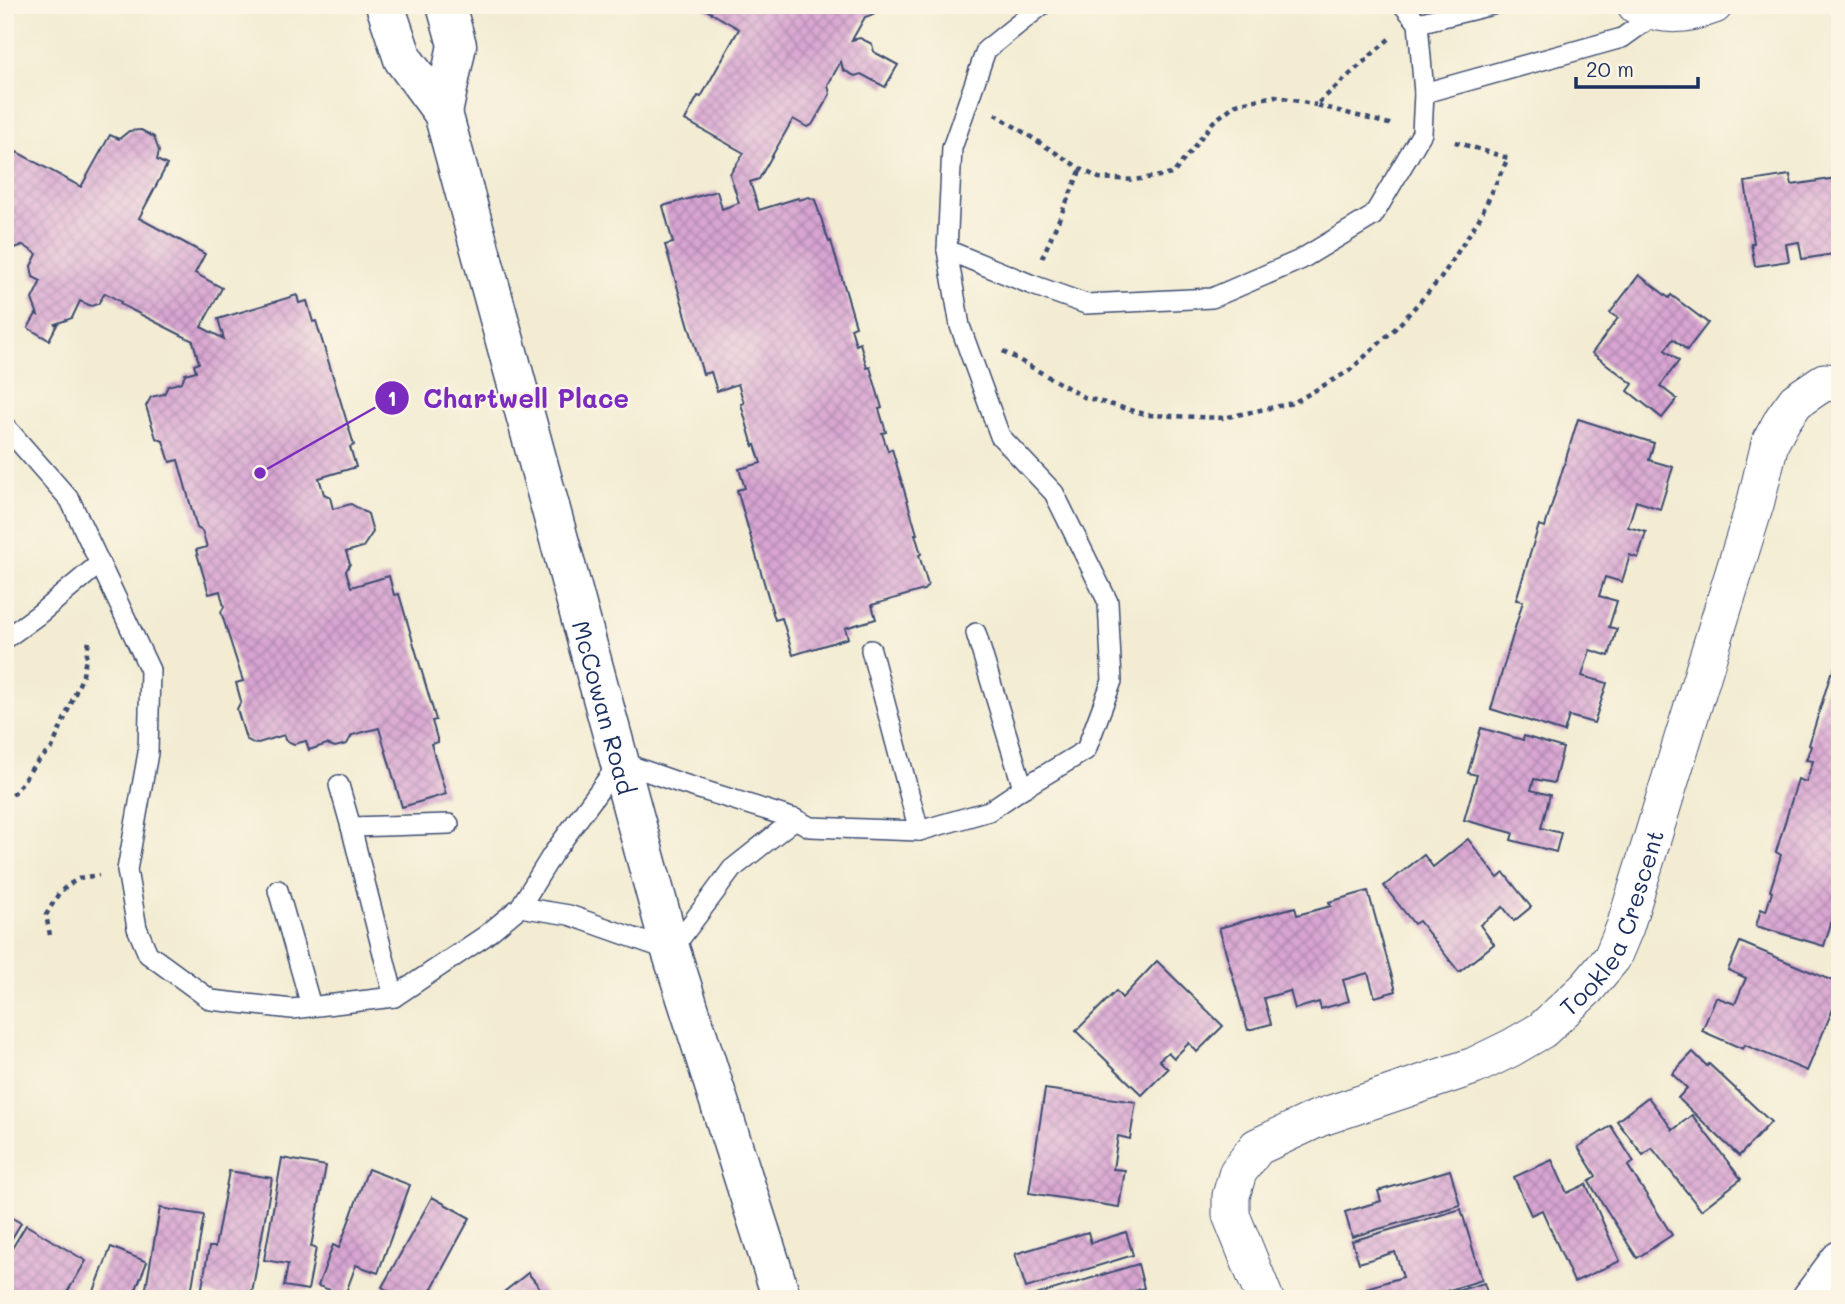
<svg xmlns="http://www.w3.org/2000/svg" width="1845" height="1304" font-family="Mali,sans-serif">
<defs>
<pattern id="building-cross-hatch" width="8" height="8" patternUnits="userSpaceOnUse" patternTransform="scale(1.75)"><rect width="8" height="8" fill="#d9a5d2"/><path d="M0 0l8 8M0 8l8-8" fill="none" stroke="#af87ae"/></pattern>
</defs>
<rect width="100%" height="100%" fill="#fcf5e5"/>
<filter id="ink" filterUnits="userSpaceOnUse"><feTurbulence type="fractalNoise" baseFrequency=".0143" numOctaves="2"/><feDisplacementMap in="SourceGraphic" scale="14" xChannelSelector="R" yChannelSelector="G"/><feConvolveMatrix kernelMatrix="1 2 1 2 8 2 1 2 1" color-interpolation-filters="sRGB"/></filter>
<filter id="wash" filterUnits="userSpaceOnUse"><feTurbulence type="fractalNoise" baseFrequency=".00686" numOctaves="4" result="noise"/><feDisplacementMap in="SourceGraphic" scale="28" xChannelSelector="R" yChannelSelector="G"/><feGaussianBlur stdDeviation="1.57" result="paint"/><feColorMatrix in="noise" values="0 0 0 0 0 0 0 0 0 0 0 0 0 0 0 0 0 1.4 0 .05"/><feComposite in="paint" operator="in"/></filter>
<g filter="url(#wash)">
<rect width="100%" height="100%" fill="#f3ecd3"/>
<g id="blocks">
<g fill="url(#building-cross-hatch)">
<path d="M698,5h181l-5,9 -9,3 -13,23 8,-2 12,6 2,8 24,13 -13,22 -24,-13 -6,2 -12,-6 -2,-9 -13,24 2,9 -18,31 -5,2 -14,-8 -34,60 -9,3 9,28 39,-12 1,2 10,-3 6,3 14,42 2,-1 25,85 -5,2 5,17 4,-2 7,25 3,-1 12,41 -3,1 7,23 -4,1 6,18 4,-2 25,85h-2l6,20 -2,1 9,30 -4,5 -52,15 4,14 -31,9 3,10 -55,17 -11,-37 -7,2 -38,-130 8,-2 -6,-19 22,-6 -6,-18 -2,1 -12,-42 3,-1 -6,-19 -21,7 -6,-19 -8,2 -38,-129 8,-2 -10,-37 54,-15 5,18 17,-6 -9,-29 14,-21 -59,-33 13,-24 3,1 38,-68z"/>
<path d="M1838,18h2v46l-5,-1z"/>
<path d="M141,130l13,7 5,14 -2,9 10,5 -28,53 66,36 -10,19 27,15 -21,39 23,12 -6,-20 79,-24 2,8 8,-2 6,21 3,-1 38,124 -4,2 6,20 -37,11 5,16 6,3 3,12 18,-5 17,10 5,18 -10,15 -17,5 4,12 -4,7 5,16 38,-11 5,19 5,-1 37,126 -4,1 6,21 -7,2 15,50 -44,13 -23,-79 -27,7 -5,9 -12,3 -8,-3 -18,6 -3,-9 -12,3 -9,-4 -1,-5 -29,9 -9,-5 -9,-30 4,-8 -5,-18 7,-2 -22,-69 3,-5 -4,-16 -11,3 -13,-44 11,-3 -5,-16 -5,-3 -19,-68 -8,2 -7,-21 -7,-3 -10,-32 5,-9 13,-3 4,-8 14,-4 3,-8 11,-3 -2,-6 5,-2 -6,-22 -73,-37 1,-2 -16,-9 -7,11 -7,2 -11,-5 -8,17 -17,6 2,1 -8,15 -21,-12 8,-14 2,1 -6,-16 9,-18 -8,-4 -2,-11 6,-12 -14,-9 -8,3 -10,-5v-73l2,1 10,-19 64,35 29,-52 9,4 10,-8z"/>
<path d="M1790,175l2,10 45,-7 3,15v81h-3l-3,-20 -32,5 -3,-17 -13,2 3,17 -34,5 -4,-23h3l-9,-61z"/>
<path d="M1639,275l30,23 2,-3 37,28 -21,27 -14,-11 -8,11 14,11 -19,25 17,13 -15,19 -34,-27 5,-7 -41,-31 26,-35 -8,-5z"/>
<path d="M1578,419l76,24 -5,17 24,7 -13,42 -24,-8 -8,26 18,5 -8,26 -8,-3 -8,27 -17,-5 -6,19 18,5 -8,26 8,2 -8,27 -19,-6 -8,26 25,7 -13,40 -25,-7 -5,16 -73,-23 32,-108 -7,-1 23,-75 6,2z"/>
<path d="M1837,659l3,1v234l-16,52 -68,-20 5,-17 5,2 6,-19 -2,-1 11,-36 -5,-3 22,-73 8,3 7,-21 -7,-1 5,-14 -2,-1 22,-72h2z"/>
<path d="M1481,728l42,12 1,-4 39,12 -9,35 -20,-4 -3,11 19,5 -9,33 20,5 -5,19 -45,-12 2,-7 -49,-13 13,-45 -9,-2z"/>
<path d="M1468,839l30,39 6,-5 27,34 -17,14 -11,-14 -23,18 14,19 -35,28 -40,-51 -5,3 -30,-38 40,-31 9,12z"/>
<path d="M1368,891l28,100 -21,6 -7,-24 -25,7 6,21 -28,8 -2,-7 -24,7 -5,-18 -26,7 7,26 -23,6 -29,-102 76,-21 2,8 34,-9 -2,-4z"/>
<path d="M1740,942l100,42v8l-33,79 -62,-26 -2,4 -41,-18 14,-34 19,7 11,-26 -18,-8z"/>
<path d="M1157,961l66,65 -26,26 -8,-9 -15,15 -6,-6 -9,8 9,9 -26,26 -66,-64 40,-40 6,7z"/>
<path d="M1693,1052l14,14 2,-2 62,58 -32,34 -61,-58 9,-10 -15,-14z"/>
<path d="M1045,1089l91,13 -6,37 -12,-3 -5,33 12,1 -6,37 -90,-14z"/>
<path d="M1648,1097l25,33 19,-15 49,64 -40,31 -49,-62 -9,7 -26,-34z"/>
<path d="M1611,1126l23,36 -6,4 44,69 -35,23 -48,-76 7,-6 -18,-29z"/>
<path d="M282,1158l44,8 -15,81 5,1 -8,42 -24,-4 4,-22 -24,-4z"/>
<path d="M1552,1160l15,33 19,-9 34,77 -46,21 -32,-72 -11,5 -17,-38z"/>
<path d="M368,1169l42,16 -32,88 -22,-8 -11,30 -27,-9 15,-41 6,3z"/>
<path d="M1450,1170l10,35 -108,32 -7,-25 36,-11 -3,-10z"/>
<path d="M229,1171l43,7 -21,121h-12l-38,-6 8,-46h6z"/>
<path d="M432,1197l38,21 -39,72 5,3 -3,6h-32l-19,-12z"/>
<path d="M160,1208l44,7 -14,84h-46z"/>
<path d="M1461,1209l21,71 -62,19h-51l-3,-11 37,-11 -8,-25 -36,11 -7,-22z"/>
<path d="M5,1214l16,9 -16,27z"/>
<path d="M26,1225l60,36 -23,38h-58v-39z"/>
<path d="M1088,1232l3,11 35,-11 7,23 -107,33 -11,-34z"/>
<path d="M111,1247l36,15 -15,37h-41z"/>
<path d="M1138,1264l6,24 -36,11h-78l-1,-2z"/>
<path d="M528,1273l21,26h-54z"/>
<path d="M1484,1283l5,16h-56v-1z"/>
</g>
</g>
</g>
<g filter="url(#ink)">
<use href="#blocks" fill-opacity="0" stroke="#3b4b70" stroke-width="2"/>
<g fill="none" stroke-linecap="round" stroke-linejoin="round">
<g stroke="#3b4b70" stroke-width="22">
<g id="lane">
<path d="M1418,23l74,-18"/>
<path d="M1424,93l198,-55 35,-25"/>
<path d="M947,250l83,34 56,20 126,-6 88,-38 73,-44 49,-83 2,-40 -6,-70 -15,-18"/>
<path d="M5,426l65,74 80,170 -2,83 -21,117 10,58 11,26 63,46 81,9 102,-12 91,-61 35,-29 32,-52 68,-93 60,21 115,36 15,8 109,4 70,-20 34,-23 63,-38 26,-69 -4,-79 -54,-109 -54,-57 -40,-110 -13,-76 5,-102 34,-98 56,-45"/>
<path d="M976,633l47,155"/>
<path d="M5,639l33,-24 61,-51"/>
<path d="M871,650l48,181"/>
<path d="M339,785l12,42 43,170"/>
<path d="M351,827l98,-3"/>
<path d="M278,890l33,116"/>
<path d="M520,907l49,8 102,36 61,-82 63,-50"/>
</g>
</g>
<g stroke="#3b4b70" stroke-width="39">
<g id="street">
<path d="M1636,5c29,12 49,11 78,0"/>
<path id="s1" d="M1265,1299l-34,-84v-19l7,-24 19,-25 62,-29 155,-52 37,-18 31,-18 45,-42 25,-30 13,-31 131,-426 14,-58 13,-24 13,-18 28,-19 16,1"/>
</g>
</g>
<g stroke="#3b4b70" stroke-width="41">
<g id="secondary">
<path id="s2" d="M385,5l18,54 40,54 228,838 111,348"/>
<path d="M443,113l14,-68 -11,-40"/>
<path d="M1811,1299l29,-39"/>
</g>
</g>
<g stroke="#3b4b70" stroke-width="4.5" stroke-dasharray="5 5" stroke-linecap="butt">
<path d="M1389,39l-73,66 77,20"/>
<path d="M995,114l86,55 18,9 35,2 39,-6 40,-52 23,-18 39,-8 41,9"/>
<path d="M1042,258l39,-89"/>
<path d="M1003,351l81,46 64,18 75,3 70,-15 56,-32 49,-45 43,-48 38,-59 29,-61 -56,-17"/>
<path d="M5,802l12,-12 17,-25 18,-17 31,-73 6,-34"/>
<path d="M50,935l-4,-20 13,-22 9,-8 12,-7 19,-3"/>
</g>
<use href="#lane" stroke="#fff" stroke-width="19"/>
<use href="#street" stroke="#fff" stroke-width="37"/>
<use href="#secondary" stroke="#fff" stroke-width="38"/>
</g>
</g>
<g text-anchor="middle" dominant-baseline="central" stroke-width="5" stroke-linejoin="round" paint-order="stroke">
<g font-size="24" fill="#1b2f5e" stroke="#fcf5e5">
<text stroke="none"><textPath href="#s2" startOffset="740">McCowan Road</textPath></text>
<text stroke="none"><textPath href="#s1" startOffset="607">Tooklea Crescent</textPath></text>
</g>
</g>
<path fill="none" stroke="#7b2cbf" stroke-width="2.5" d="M260 473L392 398"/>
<g fill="#7b2cbf" stroke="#fcf5e5" stroke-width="2.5">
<circle cx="260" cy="473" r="7"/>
<circle cx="392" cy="398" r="18"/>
</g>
<g font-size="21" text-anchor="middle" font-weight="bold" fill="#fff">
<text x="392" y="406">1</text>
</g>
<g font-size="26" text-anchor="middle" font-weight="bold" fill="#7b2cbf" stroke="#fcf5e5" stroke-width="5" stroke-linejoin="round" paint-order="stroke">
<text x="526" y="408">Chartwell Place</text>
</g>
<rect width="1845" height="1304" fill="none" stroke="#fcf5e5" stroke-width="28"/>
<path d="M1576 77v10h122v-10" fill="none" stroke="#1b2f5e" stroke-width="3.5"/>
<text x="1586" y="77" font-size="21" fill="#1b2f5e" stroke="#fcf5e5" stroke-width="5" paint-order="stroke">20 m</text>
</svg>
